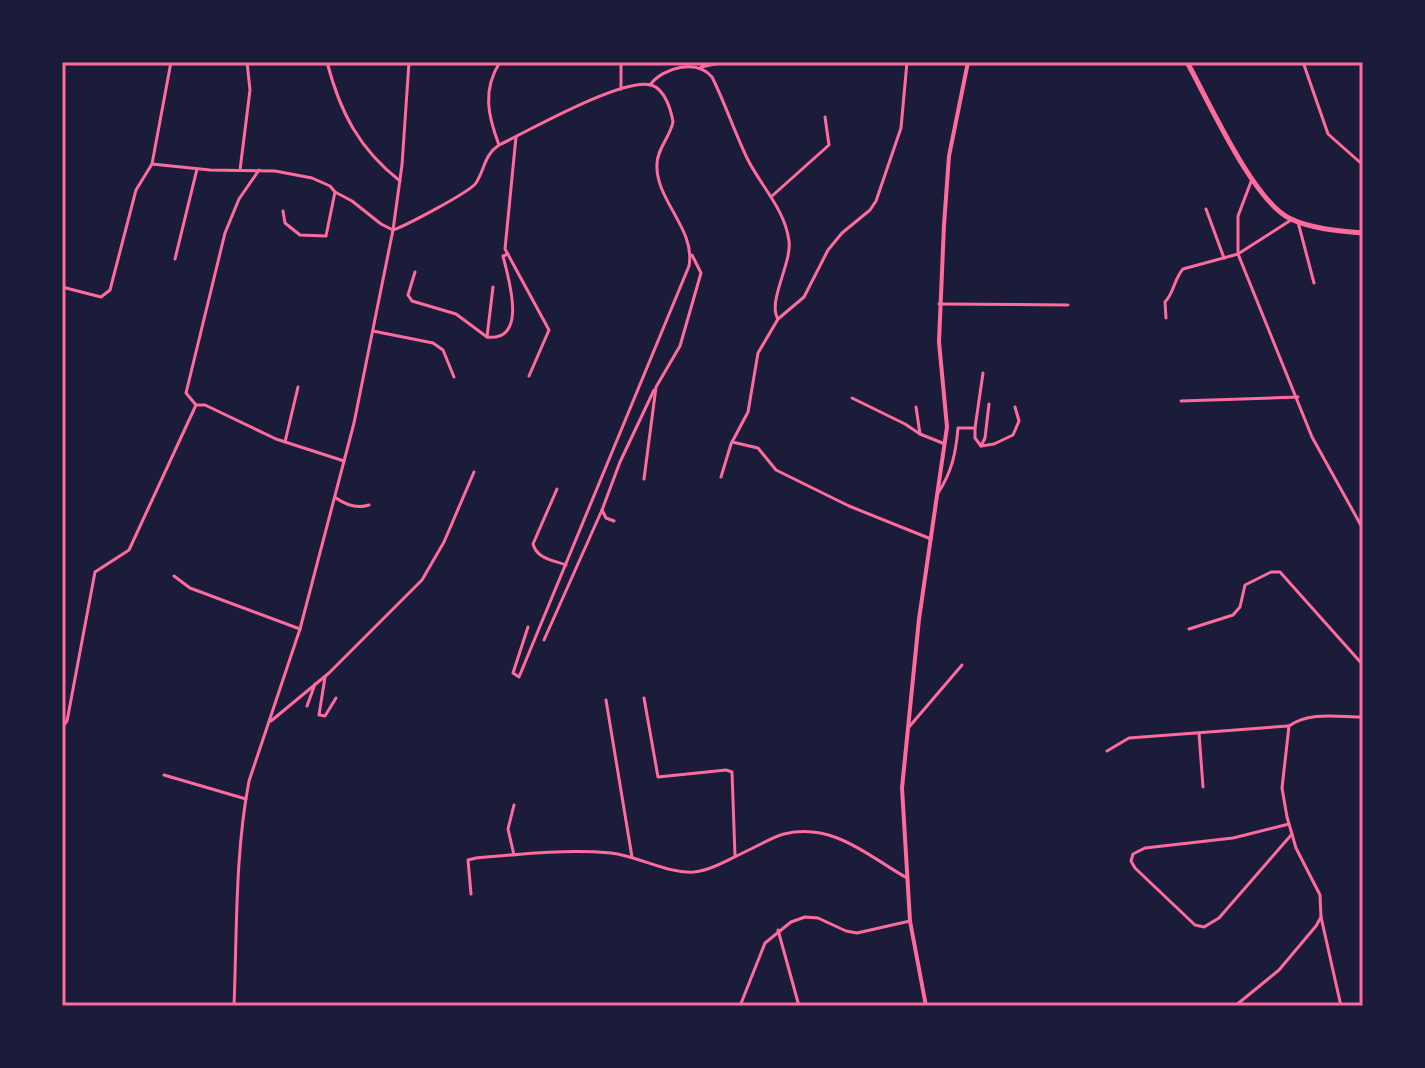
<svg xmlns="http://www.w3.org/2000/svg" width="1425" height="1068" font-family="Figtree,sans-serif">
<rect width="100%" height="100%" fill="#1b1b3a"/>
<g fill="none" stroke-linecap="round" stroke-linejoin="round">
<g stroke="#ff6b9d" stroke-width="3">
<path d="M327,62c13,50 32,87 73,119"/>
<path d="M1303,62l25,72 35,31"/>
<path d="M701,67l23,-5"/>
<path d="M650,85c13,-18 47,-26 62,-8 13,26 22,54 35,81 13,27 38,51 42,83 3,22 -22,61 -11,78l26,-22 24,-47 14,-17 28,-23 6,-9 25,-73 6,-66"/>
<path d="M621,89v-27"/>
<path d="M516,137l-11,112 44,81 -20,46"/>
<path d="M499,145c-11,-29 -17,-55 1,-83"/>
<path d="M152,164l58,6 65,1 37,7 18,8 5,6 17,9 29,23 12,6c12,-4 77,-38 83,-47 9,-14 8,-28 23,-38 29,-14 124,-68 152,-60 14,4 20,25 22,37 -3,15 -16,27 -16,42 -2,36 39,65 32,102l-170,411 -6,-4 15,-46"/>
<path d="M240,170l10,-80 -3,-28"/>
<path d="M772,196l57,-51 -4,-28"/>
<path d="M1206,209l18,49"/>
<path d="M283,211l2,12 15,12 26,1 9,-44"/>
<path d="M1291,220l-53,34 74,183 51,92"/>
<path d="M1298,222l16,61"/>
<path d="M175,259l22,-90"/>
<path d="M415,272l-7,23 4,6 44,13 31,23"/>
<path d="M62,287l39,10 9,-7 26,-100 16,-26 19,-102"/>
<path d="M493,287l-6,50c42,5 21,-60 16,-81l5,-2"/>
<path d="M939,304l129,1"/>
<path d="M1166,318l-1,-16c9,-9 9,-23 18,-33l55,-15v-38l14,-37"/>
<path d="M373,331l60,12 10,7 11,27"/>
<path d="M852,398l53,26 15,10"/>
<path d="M1181,401l117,-4"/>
<path d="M196,405l-10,-12 39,-160 14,-34 20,-29"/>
<path d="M916,407l4,27 25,10"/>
<path d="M975,428v10l6,8 4,-8 4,-34"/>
<path d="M285,442l13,-55"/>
<path d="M732,442l26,6 18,22 73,36 82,33"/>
<path d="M981,446l13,-2 19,-9 6,-14 -4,-14"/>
<path d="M721,477l10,-33 17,-32 10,-59 20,-34"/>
<path d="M644,479l12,-92 24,-41 21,-73 -9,-18"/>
<path d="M557,489l-24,55c4,15 20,16 33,21"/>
<path d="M938,493c14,-21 18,-41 20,-65h17l8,-55"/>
<path d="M336,498c10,7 21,11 33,7"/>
<path d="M614,521l-8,-3 -4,-8 18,-48 34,-72"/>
<path d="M174,576l16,12 110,41"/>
<path d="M1189,629l44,-14 7,-8 5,-22 26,-13h9l83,93"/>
<path d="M544,640l58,-130"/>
<path d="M325,677l-6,38 6,1 11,-18"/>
<path d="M644,698l14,79 68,-7 6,2 3,84"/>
<path d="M606,700l26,157"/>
<path d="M307,706l8,-22"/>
<path d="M271,721l58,-48 93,-93 22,-38 30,-70"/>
<path d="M909,727l53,-62"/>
<path d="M62,728l5,-7 28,-149 34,-22 67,-145h9l71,34 68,22"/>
<path d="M1199,733l4,54"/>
<path d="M1107,751l22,-13 159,-12"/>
<path d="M164,775l82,24"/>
<path d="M514,805l-6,24 6,26"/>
<path d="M1289,824l-56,14 -88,10 -12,6 -2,7 4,7 60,57 9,2 15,-9 73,-84"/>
<path d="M471,894l-3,-34 8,-2c44,-4 91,-9 135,-5 27,3 57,21 83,19 19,-2 39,-15 57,-23 10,-5 22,-12 33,-15 49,-12 84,22 123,44"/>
<path d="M778,930l21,76"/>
<path d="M234,1006c3,-75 1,-152 15,-225l51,-152 54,-206 39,-193 9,-65 7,-103"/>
<path d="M740,1006l25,-63 26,-21 14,-5 13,1 28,13 11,2 53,-12"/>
<path d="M1235,1006l44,-36 37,-44 5,-9"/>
<path d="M1341,1006l-20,-89 -1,-22 -24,-47 -9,-31 -5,-29 7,-62c20,-15 50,-9 74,-9"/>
</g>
<path stroke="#ff6b9d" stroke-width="4" d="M926,1006l-16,-85 -8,-133 17,-169 28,-192 -8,-85 5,-117 5,-69 19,-94"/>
<path stroke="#ff6b9d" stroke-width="5" d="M1187,62c21,38 67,141 104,157 21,10 49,12 72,14"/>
</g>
<rect width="1425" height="1068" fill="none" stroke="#1b1b3a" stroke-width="128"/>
<rect x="64" y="64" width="1297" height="940" fill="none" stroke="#ff6b9d" stroke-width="3"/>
</svg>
